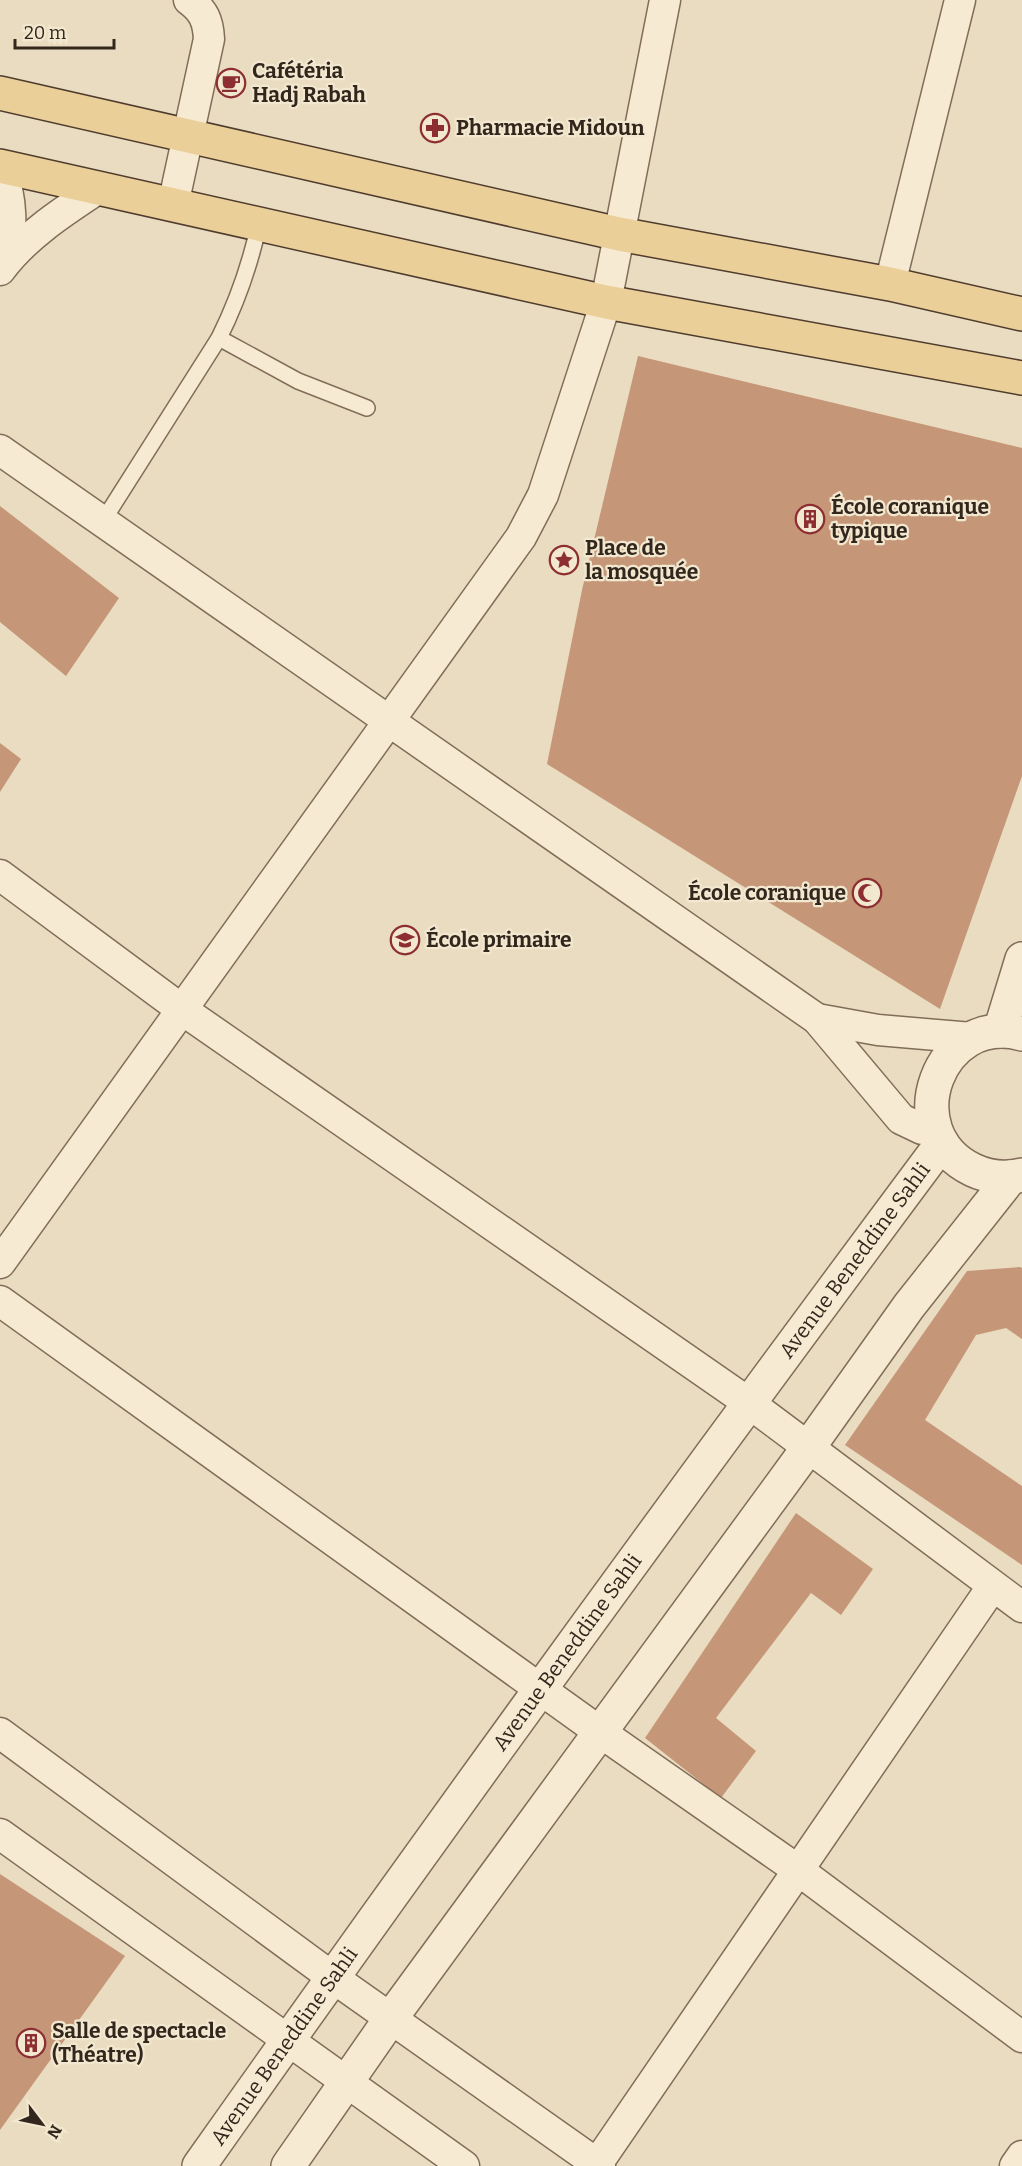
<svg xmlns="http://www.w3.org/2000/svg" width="1022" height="2166" font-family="Bitter,serif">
<rect width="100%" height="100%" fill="#eadcc0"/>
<g fill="#c69678">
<path d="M638,356l384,92v328l-82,233 -393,-245 35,-174z"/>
<path d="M0,506l119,92 -53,78 -66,-54z"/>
<path d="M0,743l21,16 -21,33z"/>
<path d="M1020,1267l2,1v71l-16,-11 -30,7 -51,85 97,66v79l-177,-120 122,-174z"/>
<path d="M796,1513l77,56 -32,46 -30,-22 -95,125 40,33 -35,47 -76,-60z"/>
<path d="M0,1874l125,82 -125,174z"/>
</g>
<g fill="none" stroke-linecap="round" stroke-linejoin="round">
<g stroke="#816d59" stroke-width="18">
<g id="service">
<path d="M219,338l79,43 69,27"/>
<path d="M103,521l116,-183c19,-38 31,-73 40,-114"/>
</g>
</g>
<g stroke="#816d59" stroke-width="33">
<g id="minor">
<path d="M0,166c13,34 13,64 4,98"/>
<path d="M173,205l36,-166c-1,-18 -5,-28 -20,-39"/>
<path d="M0,270c25,-34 64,-59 99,-82"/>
<path d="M890,284l70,-284"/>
<path d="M0,450l817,569 84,100 21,10h13"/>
<path d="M0,875l181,134 568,394 273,204"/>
<path d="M817,1019l61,11 94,8"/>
<path d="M0,1263l521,-726 22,-42 63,-193 59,-302"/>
<path d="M0,1301l600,431 198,138 224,167"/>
<path d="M0,1733l332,244 268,189"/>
<path d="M0,1834l464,332"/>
<path d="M597,2164l395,-577"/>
<path d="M1015,2166l7,-10"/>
</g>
</g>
<g stroke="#816d59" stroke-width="36">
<g id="tertiary">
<path d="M1000,1031l22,-72"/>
<path d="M1022,1034c-83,-23 -128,98 -49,136 15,7 33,9 49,5"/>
<path id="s1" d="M199,2166c243,-344 491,-685 743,-1023"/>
<path d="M288,2166l103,-148 417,-570 101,-142 102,-129"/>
</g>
</g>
<g stroke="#4f3c2e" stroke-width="36">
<g id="primary">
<path d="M0,93l619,141 271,50 132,30"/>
<path d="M0,166l606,136 416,76"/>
</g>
</g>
<use href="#service" stroke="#f6ead2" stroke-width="15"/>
<use href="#minor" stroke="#f6ead2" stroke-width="30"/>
<use href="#tertiary" stroke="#f6ead2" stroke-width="33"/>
<use href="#primary" stroke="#ebcf99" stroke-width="33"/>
</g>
<defs>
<g id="cafe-ring" transform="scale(1.5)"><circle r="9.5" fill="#f2e7cf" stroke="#8c2e32" stroke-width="1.5"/><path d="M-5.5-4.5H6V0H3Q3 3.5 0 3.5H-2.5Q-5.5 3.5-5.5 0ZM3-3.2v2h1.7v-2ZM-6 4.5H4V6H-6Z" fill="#8c2e32"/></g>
<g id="pharmacy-ring" transform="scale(1.5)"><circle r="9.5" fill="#f2e7cf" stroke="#8c2e32" stroke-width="1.5"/><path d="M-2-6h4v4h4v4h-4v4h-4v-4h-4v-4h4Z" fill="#8c2e32"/></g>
<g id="building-ring" transform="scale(1.5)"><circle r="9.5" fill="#f2e7cf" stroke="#8c2e32" stroke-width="1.5"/><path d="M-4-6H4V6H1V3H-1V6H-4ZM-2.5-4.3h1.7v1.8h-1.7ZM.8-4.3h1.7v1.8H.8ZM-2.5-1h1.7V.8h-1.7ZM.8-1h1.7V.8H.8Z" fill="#8c2e32"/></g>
<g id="sight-ring" transform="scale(1.5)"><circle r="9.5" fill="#f2e7cf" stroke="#8c2e32" stroke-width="1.5"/><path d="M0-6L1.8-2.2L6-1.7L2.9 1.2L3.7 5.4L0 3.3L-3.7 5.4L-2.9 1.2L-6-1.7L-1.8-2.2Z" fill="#8c2e32"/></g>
<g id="mosque-ring" transform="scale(1.5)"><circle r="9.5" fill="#f2e7cf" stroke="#8c2e32" stroke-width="1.5"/><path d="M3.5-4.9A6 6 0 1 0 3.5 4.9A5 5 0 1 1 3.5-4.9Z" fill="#8c2e32"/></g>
<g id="school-ring" transform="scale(1.5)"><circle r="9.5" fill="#f2e7cf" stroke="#8c2e32" stroke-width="1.5"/><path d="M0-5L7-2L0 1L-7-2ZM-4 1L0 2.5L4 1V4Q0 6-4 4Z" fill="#8c2e32"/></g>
</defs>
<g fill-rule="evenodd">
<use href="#cafe-ring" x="231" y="83"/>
<use href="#pharmacy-ring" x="435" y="128"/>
<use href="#building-ring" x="810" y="519"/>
<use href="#sight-ring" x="564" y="560"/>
<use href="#mosque-ring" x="867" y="893"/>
<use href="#school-ring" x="405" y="940"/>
<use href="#building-ring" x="31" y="2043"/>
</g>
<g text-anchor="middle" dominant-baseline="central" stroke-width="4.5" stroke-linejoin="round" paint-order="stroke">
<g font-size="21" font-weight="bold" fill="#32261d" stroke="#f2e7cf" text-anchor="start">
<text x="252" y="71">Cafétéria<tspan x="252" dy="24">Hadj Rabah</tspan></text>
<text x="456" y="128">Pharmacie Midoun</text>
<text x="831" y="507">École coranique<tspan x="831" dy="24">typique</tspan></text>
<text x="585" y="548">Place de<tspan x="585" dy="24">la mosquée</tspan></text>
<text x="846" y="893" text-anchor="end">École coranique</text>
<text x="426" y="940">École primaire</text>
<text x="52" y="2031">Salle de spectacle<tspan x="52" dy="24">(Théatre)</tspan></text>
</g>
<g font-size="21" fill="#32261d" stroke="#f2e7cf">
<text stroke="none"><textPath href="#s1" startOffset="1118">Avenue Beneddine Sahli</textPath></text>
<text stroke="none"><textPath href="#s1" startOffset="632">Avenue Beneddine Sahli</textPath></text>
<text stroke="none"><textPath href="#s1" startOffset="147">Avenue Beneddine Sahli</textPath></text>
</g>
</g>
<g transform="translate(42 2124) rotate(122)" stroke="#f2e7cf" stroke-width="4.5" paint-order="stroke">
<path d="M0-4.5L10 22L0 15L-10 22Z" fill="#32261d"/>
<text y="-9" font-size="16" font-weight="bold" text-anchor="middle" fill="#32261d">N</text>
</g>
<path d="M15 39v9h99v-9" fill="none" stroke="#32261d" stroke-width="3"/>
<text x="24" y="39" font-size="18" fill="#32261d" stroke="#f2e7cf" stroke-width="4.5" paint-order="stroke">20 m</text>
</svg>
